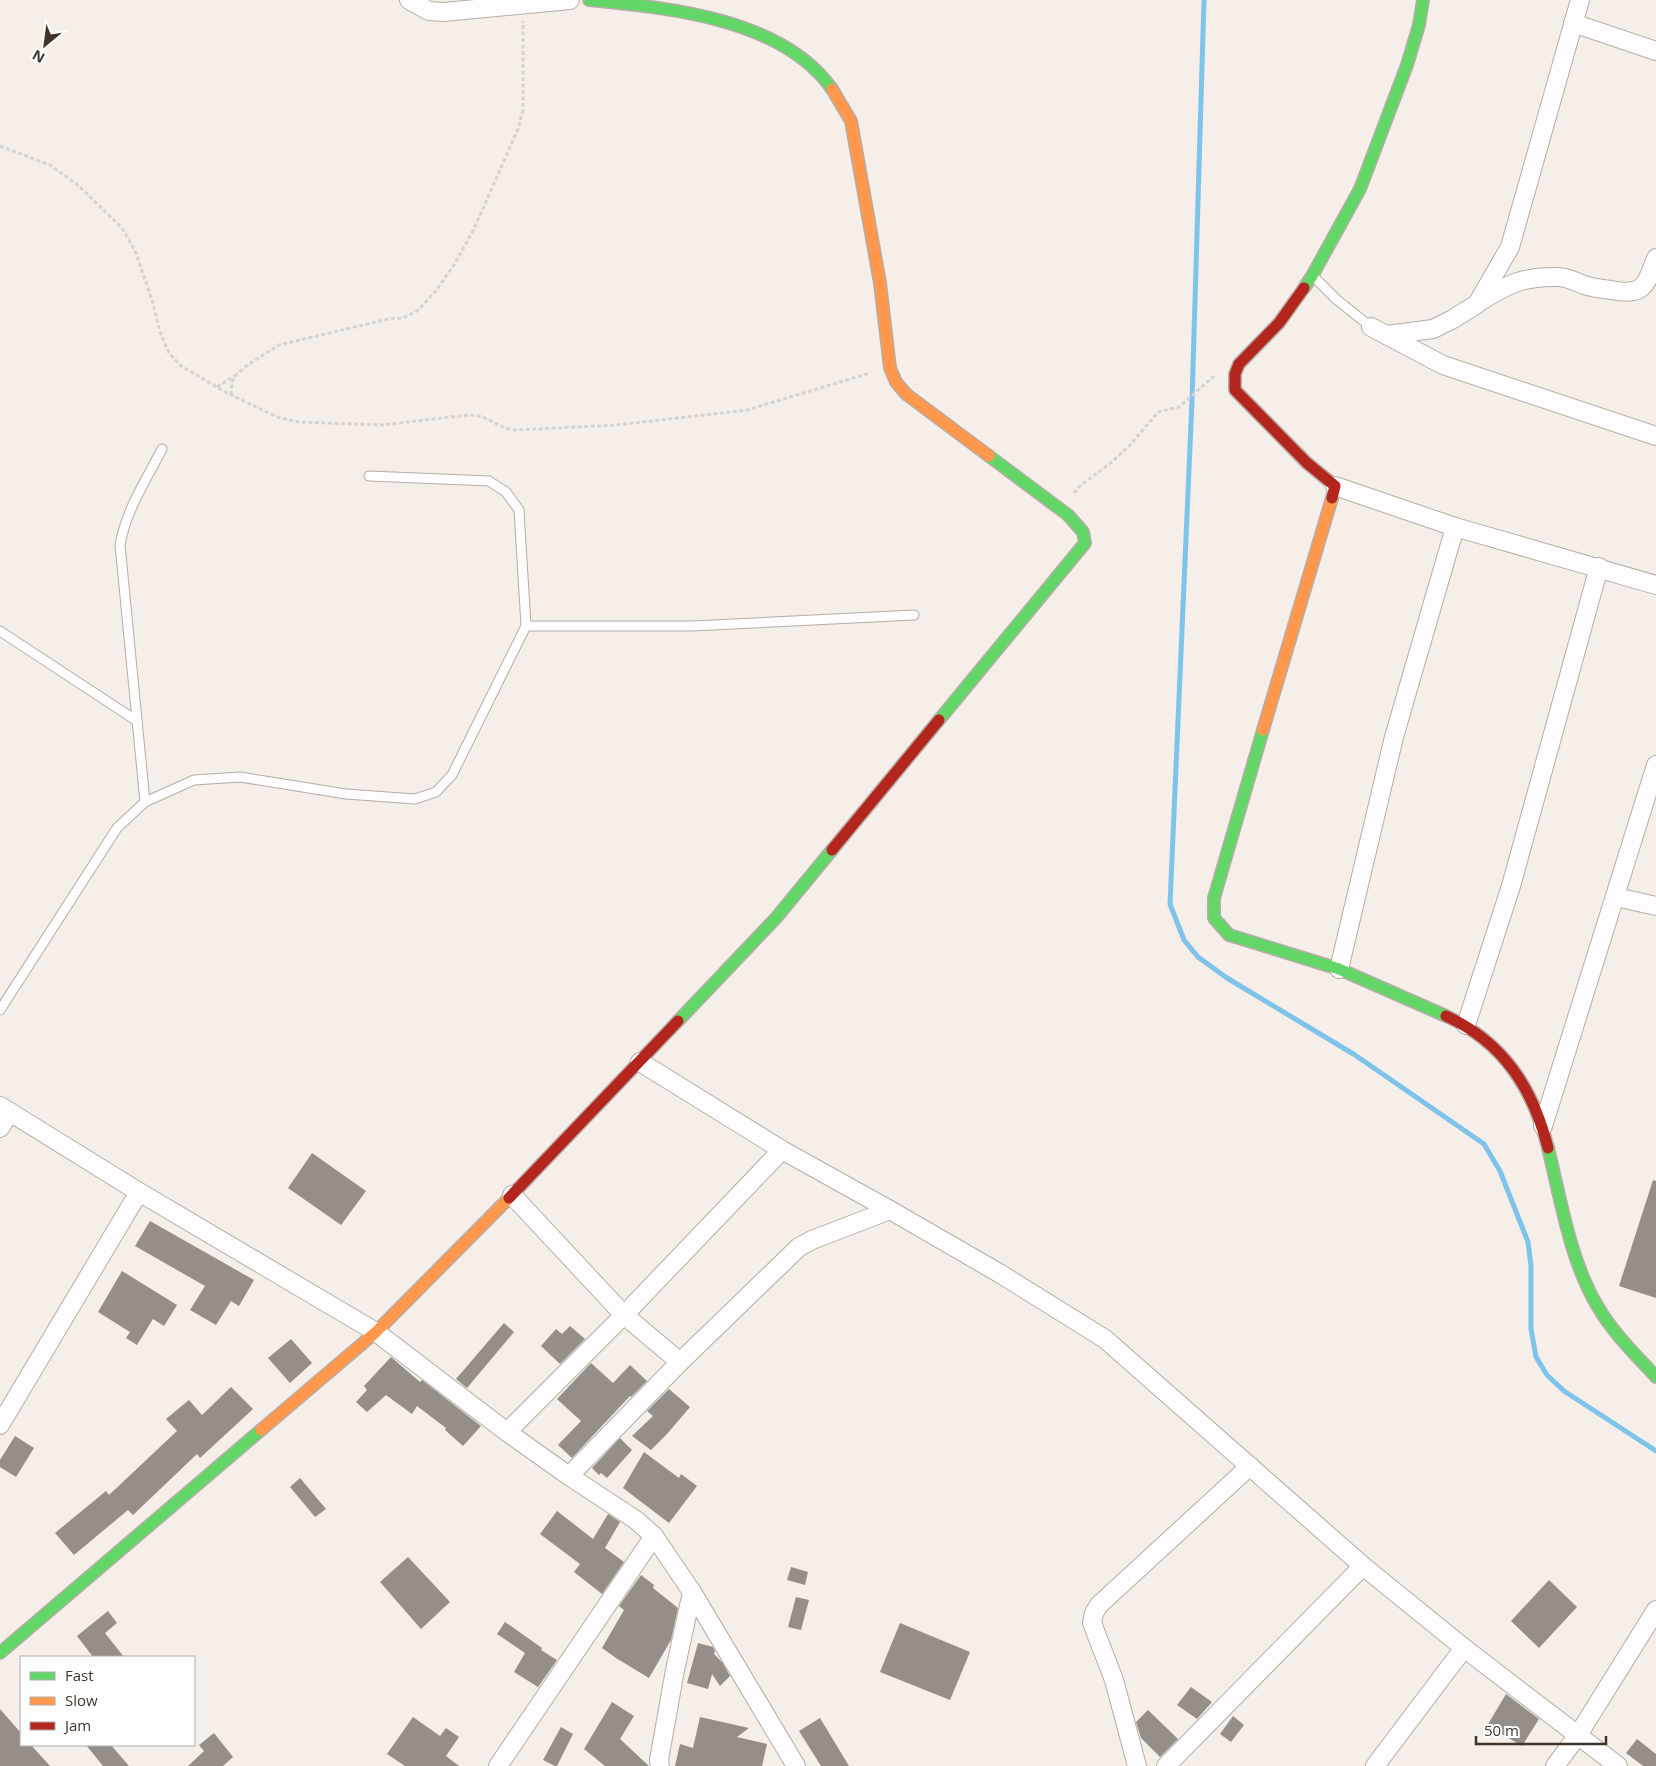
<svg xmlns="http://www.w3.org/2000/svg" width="1656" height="1766" font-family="'Open Sans',sans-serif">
<rect width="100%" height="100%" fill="#f5eee9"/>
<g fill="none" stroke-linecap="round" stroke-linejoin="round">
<path stroke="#7ec3ea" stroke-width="5" d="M1204,0l-12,401 -22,503 14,36 14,17 29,21 128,77 129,89 16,27 28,71 3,24v63l5,28 11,18 17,16 92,60"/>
</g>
<g fill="#968e88">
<path d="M312,1153l54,38 -25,34 -53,-37z"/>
<path d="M1653,1180l3,1v117l-37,-12z"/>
<path d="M150,1221l104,59 -15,26 -8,-5 -15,24 -26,-15 15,-24 -70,-40z"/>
<path d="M122,1271l55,34 -13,21 -11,-7 -16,26 -11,-7 4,-6 -32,-20z"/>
<path d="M504,1323l10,9 -47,56 -11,-9z"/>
<path d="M570,1326l15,13 -25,25 -19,-18 15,-17 6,5z"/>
<path d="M291,1339l21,24 -22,20 -22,-25z"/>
<path d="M391,1357l29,25 2,-2 59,46 -18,20 -18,-16 1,-2 -29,-22 -5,8 -26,-19 -19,17 -11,-10 11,-12 -3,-4z"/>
<path d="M591,1363l22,20 17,-18 17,16 -16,16 -1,-1 -58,62 -14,-13 23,-24 -24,-22z"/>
<path d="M231,1387l22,22 -53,49 -3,-4 -64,61 -5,-5 -54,45 -19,-22 51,-42 3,4 68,-64 -11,-12 23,-19 13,15z"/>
<path d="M669,1389l21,18 -23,27 -16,16 -19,-14 21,-20 -6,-5z"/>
<path d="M15,1436l19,12 -18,29 -16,-10v-7z"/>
<path d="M620,1438l12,12 -25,28 -6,-5 -2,2 -7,-7z"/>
<path d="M644,1452l35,26 2,-4 16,12 -28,37 -46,-35z"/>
<path d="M300,1478l26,31 -11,8 -25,-30z"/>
<path d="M557,1511l36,28 15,-25 12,8 -15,26 19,14 -22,32 -28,-22 6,-8 -40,-30z"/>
<path d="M408,1557l42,45 -29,27 -41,-47z"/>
<path d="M791,1567l17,5 -3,13 -18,-5z"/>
<path d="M641,1575l13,10 -1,3 25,20 -7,32 -22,38 -33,-20 -14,-10 22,-38 -5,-4z"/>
<path d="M1549,1580l28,27 -38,41 -28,-27z"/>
<path d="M796,1597l13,3 -8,30 -13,-3z"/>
<path d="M108,1611l9,12 -12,10 19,24h-31l-16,-21z"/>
<path d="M505,1622l37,26 -1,2 16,10 -19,27 -24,-15 11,-19 -28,-19z"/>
<path d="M900,1623l70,29 -20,48 -70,-28z"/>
<path d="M698,1643l15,4 2,4 -1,3 8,8 8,14 -10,10 -8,-12 -4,15 -21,-6z"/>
<path d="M1191,1687l21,15 -15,17 -20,-14z"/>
<path d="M1506,1694l33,25 -17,27 -22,-13 -1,1 -12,-8z"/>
<path d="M612,1702l22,14 -14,23 29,27h-44l-21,-17z"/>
<path d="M0,1709l21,24v12h10l19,21h-50z"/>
<path d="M1148,1710l30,29 -18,18 -19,-19 -5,-16z"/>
<path d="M1233,1716l11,9 -13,17 -11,-8z"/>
<path d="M413,1717l27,19 6,-8 13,9 -13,19 13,10h-54l-18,-12z"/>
<path d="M700,1717l49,11 -12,9 30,7 -5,22h-87l5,-22 13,4z"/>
<path d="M820,1718l29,48h-28l-22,-35z"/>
<path d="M561,1727l12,7 -16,32h-2l-12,-6z"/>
<path d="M214,1733l19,24 -10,9h-35l16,-15 -5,-6z"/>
<path d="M1637,1739l19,15v12h-13l-17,-13z"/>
<path d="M86,1745h25l18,21h-26z"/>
</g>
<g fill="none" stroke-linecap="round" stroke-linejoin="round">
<g stroke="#b6ada7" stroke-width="11">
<g id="lane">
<path d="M1313,276l23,23 35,28"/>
<path d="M526,626h166l222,-11"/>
<path d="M0,631l137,90"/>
<path d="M145,802l-25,-257c6,-35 26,-65 42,-96"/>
<path d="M0,1010l117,-182 28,-26 49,-22 46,-3 106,17 69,5 21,-7 16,-17 74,-149 -7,-116 -13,-18 -17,-11 -120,-5"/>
</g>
</g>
<g stroke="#b6ada7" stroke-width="20">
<g id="street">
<path d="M409,0l20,11 15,1 126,-12"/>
<path d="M1573,23l83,28"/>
<path d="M1479,302c29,-18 45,-26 79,-25 9,0 18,5 26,8 9,3 18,4 27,5 32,6 35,-3 45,-32"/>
<path d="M1371,327l72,38 213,71"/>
<path d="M1387,335l46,-6 20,-10 24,-15 33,-57 70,-247"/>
<path d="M1335,486l120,41 201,58"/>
<path d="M1616,897l40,9"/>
<path d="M1339,969l55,-232 61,-210"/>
<path d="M1466,1025l45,-139 88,-319"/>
<path d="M640,1062l142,88 108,60 109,63 106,66 258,227 101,82 154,118"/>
<path d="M0,1106l139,86 237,140 131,100 62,44 67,44 18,16 38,56 104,174"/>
<path d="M1543,1126l113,-361"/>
<path d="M0,1128l10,-16"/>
<path d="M512,1195l112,120 56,47"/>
<path d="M0,1425l139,-233"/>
<path d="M507,1432l117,-117 158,-165"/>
<path d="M569,1476l111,-114 119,-115 13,-7 78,-30"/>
<path d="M498,1766l156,-230"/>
<path d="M660,1766l-1,-6 16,-90 17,-78"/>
<path d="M1137,1766l-23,-86 -22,-57 2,-10 5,-8 151,-139"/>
<path d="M1166,1766l197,-200"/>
<path d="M1375,1766l89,-118"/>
<path d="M1555,1766l23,-31 78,-125"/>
</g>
</g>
<g stroke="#b6ada7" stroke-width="14">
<g id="fast">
<path d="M589,0c79,8 193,18 243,89"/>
<path d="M1304,288l8,-12 48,-87 47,-124 12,-40 4,-25"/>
<path d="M939,720l146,-177 -2,-11 -15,-17 -79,-59"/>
<path d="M1263,730l-49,168v20l15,17 110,34 107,47"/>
<path d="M678,1021l98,-103 56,-68"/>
<path d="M1548,1148c13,52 22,113 50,159 15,26 38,48 58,70"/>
<path d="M0,1653l261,-223"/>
</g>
</g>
<g stroke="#b6ada7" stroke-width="14">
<g id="slow">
<path d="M832,89l19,32 29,162 10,85 6,14 10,12 83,62"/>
<path d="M1263,730l69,-232"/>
<path d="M261,1430l115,-98 133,-134"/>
</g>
</g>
<g stroke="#b6ada7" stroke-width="14">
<g id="jam">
<path d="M1304,288l-25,35 -40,41 -4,10v16l72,73 28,23 -3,12"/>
<path d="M832,850l107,-130"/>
<path d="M1446,1016c57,26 87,72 102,132"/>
<path d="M509,1198l169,-177"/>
</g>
</g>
<g stroke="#d6d4d2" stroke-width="3" stroke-dasharray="4 2.5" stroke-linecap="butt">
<path d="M0,146l50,19 29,21 43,42 14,25 16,47 8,32 9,21 12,13 46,27 50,24 21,5 83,3 88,-10 12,1 24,12 10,2 102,-5 130,-15 123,-37"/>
<path d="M217,387l19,-12"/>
<path d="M231,395l1,-13 5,-8 12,-10 30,-19 109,-26 15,-1 14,-7 18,-19 19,-27 19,-34 45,-102 5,-19v-89"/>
<path d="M1074,493l7,-8 31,-23 18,-17 28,-33 21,-5 35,-31"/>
</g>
<use href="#lane" stroke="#fefcfc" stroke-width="9"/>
<use href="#street" stroke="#fefcfc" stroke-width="18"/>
<use href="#fast" stroke="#63d668" stroke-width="11"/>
<use href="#slow" stroke="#ff974d" stroke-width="11"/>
<use href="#jam" stroke="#b3261e" stroke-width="11"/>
</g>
<rect x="20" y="1656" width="175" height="90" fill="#fdfdfd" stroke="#b2ada9"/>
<rect x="30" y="1672" width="25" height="8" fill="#63d668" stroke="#b2ada9"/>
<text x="65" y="1681" font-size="15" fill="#41342b">Fast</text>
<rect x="30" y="1697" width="25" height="8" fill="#ff974d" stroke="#b2ada9"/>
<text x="65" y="1706" font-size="15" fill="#41342b">Slow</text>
<rect x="30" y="1722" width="25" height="8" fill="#b3261e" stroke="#b2ada9"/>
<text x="65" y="1731" font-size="15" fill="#41342b">Jam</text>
<g transform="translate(45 45) rotate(209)" stroke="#fdfdfd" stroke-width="4" paint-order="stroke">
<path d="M0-4L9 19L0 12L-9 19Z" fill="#41342b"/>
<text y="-8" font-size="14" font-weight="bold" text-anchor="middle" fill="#41342b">N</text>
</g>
<path d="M1476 1736v8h130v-8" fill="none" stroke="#41342b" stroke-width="2.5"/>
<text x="1484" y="1736" font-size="15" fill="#41342b" stroke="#fdfdfd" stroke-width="4" paint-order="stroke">50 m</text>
</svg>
